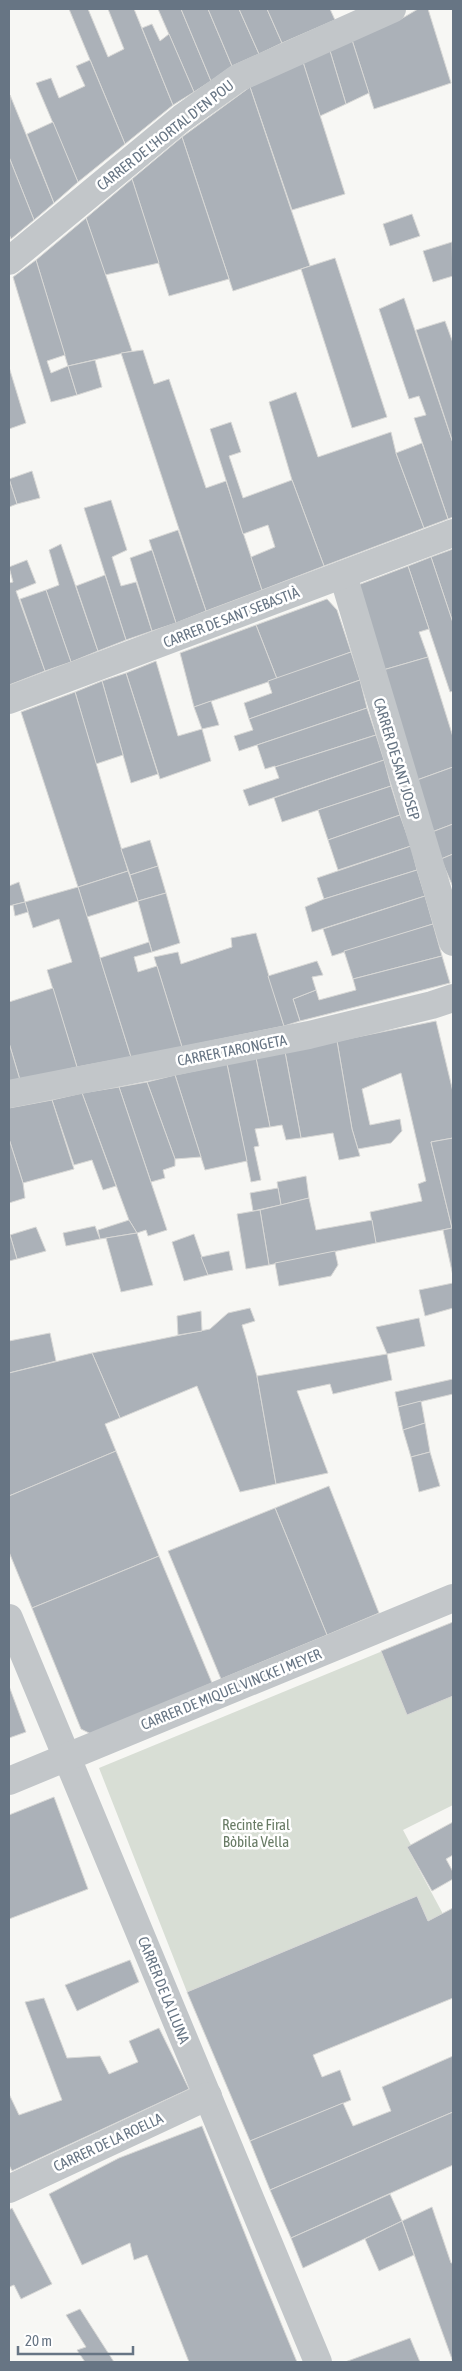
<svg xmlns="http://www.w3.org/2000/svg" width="462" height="2371" font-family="'Asap Condensed',sans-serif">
<rect width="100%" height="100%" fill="#f7f7f4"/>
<path fill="#d8ded5" d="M453,1622v183l-50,25 8,15 -4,2 36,67 -15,7 -11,-25 -230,96 -88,-224z"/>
<g fill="#abb1b8" stroke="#d8d8d6">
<path d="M69,9h19l20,48 16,-8 -16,-40h26l39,96 -48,39z"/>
<path d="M158,9h23l30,72 -17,11z"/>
<path d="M181,9h27l24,57 -21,15z"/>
<path d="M208,9h31l20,45 -27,12z"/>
<path d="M239,9h28l15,34 -23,11z"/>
<path d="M267,9h63l5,11 -53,23z"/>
<path d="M418,9h10l23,74 -77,26 -22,-69 49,-21z"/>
<path d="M152,24l8,17 9,-7 25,58 -21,13 -31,-77z"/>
<path d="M352,40l17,53 -23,11 -16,-53z"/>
<path d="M330,51l16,53 -26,12 -17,-54z"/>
<path d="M90,60l35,84 -47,38 -42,-99 15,-5 8,20 26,-12 -9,-20z"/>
<path d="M303,62l42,132 -53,16 -42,-123z"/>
<path d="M250,87l60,179 -77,25 -51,-154z"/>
<path d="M10,95l44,108 -20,17 -25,-63z"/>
<path d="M53,122l25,60 -24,21 -27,-69z"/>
<path d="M182,137l47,142 -60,17 -37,-117z"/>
<path d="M9,157l25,63 -23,19 -2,-5z"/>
<path d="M132,179l27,84 -54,12 -19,-57z"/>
<path d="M412,214l8,22 -30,10 -7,-22z"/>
<path d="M86,218l46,133 -64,15 -32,-106z"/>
<path d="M452,242l1,34 -20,6 -10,-31z"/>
<path d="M335,258l52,159 -35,11 -51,-159z"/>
<path d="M36,260l29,95 -18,6 4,12 17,-7 9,29 -26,7 -38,-125z"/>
<path d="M404,298l49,145v74l-5,2 -34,-101 12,-3 -7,-19 -10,3 -30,-90z"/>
<path d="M445,321l8,22v100l-37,-113z"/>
<path d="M143,350l11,34 15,-5 37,109 20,-7 36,109 -56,21 -85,-258z"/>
<path d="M95,360l7,27 -25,8 -9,-29z"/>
<path d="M9,367l17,56 -17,6z"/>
<path d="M296,392l22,65 73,-25 5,21 28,75 -100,38 -32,-86 -23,-78z"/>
<path d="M231,422l10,30 -12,4 14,42 49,-18 32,86 -62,24 -11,-33 24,-10 -7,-22 -25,9 -33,-105z"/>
<path d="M422,443l26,76 -24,9 -28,-75z"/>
<path d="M32,471l8,27 -23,6 -8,-25z"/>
<path d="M9,479l8,25 -8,3z"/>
<path d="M111,500l16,50 -15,7 9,29 15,-4 16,49 -26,9 -42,-132z"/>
<path d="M178,530l28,81 -30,12 -27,-83z"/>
<path d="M61,544l37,107 -27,11 -25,-72 13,-5 -10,-35z"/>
<path d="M453,549v74l-22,-66z"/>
<path d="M152,550l24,73 -24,8 -22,-73z"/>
<path d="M431,557l22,66v68l-3,1 -42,-126z"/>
<path d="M27,560l9,23 -20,8 29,80 -36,14v-102l4,-1 -4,-15z"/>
<path d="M408,566l21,63 -10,3 9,25 -45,13 -25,-85z"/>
<path d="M105,575l21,65 -28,11 -22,-65z"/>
<path d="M46,590l25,72 -26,9 -25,-72z"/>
<path d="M327,599l10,11 14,42 -74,27 -21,-54z"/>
<path d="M256,625l21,54 -83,28 -14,-54z"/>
<path d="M351,652l9,28 -111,39 -5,-16 28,-10 -4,-12z"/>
<path d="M428,657l25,80v30l-36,13 -34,-110z"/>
<path d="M156,661l22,75 24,-7 9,32 -51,18 -34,-106z"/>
<path d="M126,673l32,101 -27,9 -29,-102z"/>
<path d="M360,680l7,28 -128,43 -5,-15 19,-6 -4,-11z"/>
<path d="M102,681l21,74 -27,9 -21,-72z"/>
<path d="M75,692l53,179 -50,16 -57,-175z"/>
<path d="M211,701l8,24 -17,4 -8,-22z"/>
<path d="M367,708l9,27 -101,32v-1l-10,3 -8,-24z"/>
<path d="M376,735l8,25 -135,46 -6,-16 36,-12 -4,-11z"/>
<path d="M384,760l7,26 -109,36 -8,-24z"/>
<path d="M453,767v57l-21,8 -15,-52z"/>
<path d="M391,786l9,29 -72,25 -10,-30z"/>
<path d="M400,815l11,31 -73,24 -10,-30z"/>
<path d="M453,824v30l-12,5 -9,-27z"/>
<path d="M150,840l8,26 -28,9 -9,-26z"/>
<path d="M411,846l6,24 -93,29 -7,-21z"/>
<path d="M453,854v33l-12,-28z"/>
<path d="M158,866l8,27 -28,8 -8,-26z"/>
<path d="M417,870l8,26 -113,36 -7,-25 19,-8z"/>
<path d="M128,871l10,30 -51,16 -9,-30z"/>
<path d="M19,882l6,20 -16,4v-20z"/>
<path d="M78,887l53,170 -54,10 -30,-97 25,-8 -13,-43 -26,9 -8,-26z"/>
<path d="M166,893l14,50 -28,9 -14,-51z"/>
<path d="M425,896l8,28 -101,32 -9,-27z"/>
<path d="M25,902l3,10 -13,4 -2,-11z"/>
<path d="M433,924l9,32 -89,23 -9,-28z"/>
<path d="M256,933l28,93 -102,21 -28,-90 24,-5 3,12 51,-17 -1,-9z"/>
<path d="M149,942l3,10 -18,5 4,15 19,-6 25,81 -51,10 -31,-99z"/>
<path d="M442,956l8,27 -150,38 -7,-22 23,-9 3,10 37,-10 -3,-11z"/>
<path d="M317,961l6,14 -11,2 4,13 -23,9 7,22 -16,5 -16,-50z"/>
<path d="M53,988l24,79 -57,13 -11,-37v-41z"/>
<path d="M436,1021l17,71v46l-22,4 21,86 -76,15 -6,-31 52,-11 -4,-17 8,-3 -25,-108 -39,16 8,36 30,-6 2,12 -11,12 -33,6 -6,-20 -15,-88z"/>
<path d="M337,1041l15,88 8,27 -21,4 -6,-27 -32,5 -16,-86z"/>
<path d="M9,1043l11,37 -11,2z"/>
<path d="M285,1052l16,86 -15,2 -4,-15 -12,2 -14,-69z"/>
<path d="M256,1058l14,69 -15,2 4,17 -5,1 7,33 -10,2 -24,-118z"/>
<path d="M227,1064l20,97 -42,9 -30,-95z"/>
<path d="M175,1075l26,82 -26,2 -28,-77z"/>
<path d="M147,1082l28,77v7l-12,4 2,8 -14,4 -32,-95z"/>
<path d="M119,1087l48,143 -19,6 -2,-6 -9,3 -8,-13 -47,-127z"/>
<path d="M82,1093l34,93 -13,4 -11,-30 -18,5 -22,-65z"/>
<path d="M52,1100l22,69 -51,14 -14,-44v-31z"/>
<path d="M453,1138v90h-1l-21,-86z"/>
<path d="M9,1139l14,44 2,15 -16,5z"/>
<path d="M306,1176l3,22 -28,7 -4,-23z"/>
<path d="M278,1188l3,17 -28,6 -3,-18z"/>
<path d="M309,1198l7,32 56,-10 4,23 -107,22 -9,-55z"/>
<path d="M260,1210l9,55 -23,4 -9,-55z"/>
<path d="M129,1220l8,13 -37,6 -2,-9z"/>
<path d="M95,1226l5,13 -34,7 -3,-13z"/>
<path d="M36,1227l10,24 -29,8 -7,-24z"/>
<path d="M452,1228h1v48l-10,-46z"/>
<path d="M137,1233l16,52 -32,7 -15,-54z"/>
<path d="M194,1234l14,41 -24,6 -12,-39z"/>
<path d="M10,1235l7,24 -8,2v-25z"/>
<path d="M229,1251l4,19 -25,5 -7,-18z"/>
<path d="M335,1251l3,14 -7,11 -52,10 -4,-23z"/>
<path d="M453,1283v25l-28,8 -6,-26z"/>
<path d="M250,1308l5,13 -13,4 15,51 19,108 -36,8 -43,-106 -77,32 -28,-65 118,-24 18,-16z"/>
<path d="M201,1311l1,20 -24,4 -1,-19z"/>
<path d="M419,1318l6,28 -38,8 -11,-27z"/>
<path d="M50,1333l6,28 -47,12v-32z"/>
<path d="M92,1353l28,65 -15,6 11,27 -107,45v-123z"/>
<path d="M387,1354l5,26 -59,14 -3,-10 -33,7 31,82 -52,11 -19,-108z"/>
<path d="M453,1379v15l-55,13 -3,-15z"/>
<path d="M421,1401l4,22 -22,7 -5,-23z"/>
<path d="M425,1423l5,29 -19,5 -8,-27z"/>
<path d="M116,1451l43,105 -127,52 -23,-56v-56z"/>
<path d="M430,1452l10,34 -21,6 -8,-35z"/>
<path d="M329,1486l50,127 -52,22 -52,-127z"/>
<path d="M275,1508l52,127 -106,44 -53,-128z"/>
<path d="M159,1556l53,127 -121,51 -10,-5 -49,-121z"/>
<path d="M453,1622v74l-46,19 -26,-64z"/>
<path d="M9,1686l17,46 -17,6z"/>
<path d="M54,1797l34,92 -79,30v-104z"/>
<path d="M453,1822v33l-7,4 7,13v7l-21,12 -25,-44z"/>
<path d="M417,1896l11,25 25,-13v90l-140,57 9,22 18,-7 11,30 -101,41 -63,-149z"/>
<path d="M130,1960l9,22 -62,29 -12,-26z"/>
<path d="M44,1998l23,60 33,-2 9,18 29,-12 -9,-21 30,-13 30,61 -177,82 -3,-6v-71l10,21 43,-15 -37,-98z"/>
<path d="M453,2056v56l-183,78 -20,-49 93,-38 10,23 38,-15 -9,-24z"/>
<path d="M453,2112v53l-162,73 -21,-48z"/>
<path d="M202,2126l61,153 34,83h-108l-42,-107 -13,5 -4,-17 -48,22 -33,-71 70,-36z"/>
<path d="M390,2194l12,27 -99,47 -12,-30z"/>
<path d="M432,2207l19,56h2v99l-51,-141z"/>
<path d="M12,2208l40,76 -31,15 -7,-14 -5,2v-77z"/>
<path d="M402,2221l12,34 -35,16 -14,-32z"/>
<path d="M80,2309l34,53h-29l-8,-12 9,-3 -20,-32z"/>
<path d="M410,2338l10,24h-75z"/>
</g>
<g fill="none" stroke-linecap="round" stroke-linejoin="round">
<g stroke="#c2c6c9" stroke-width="28">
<path d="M9,261l173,-143 56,-40 154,-69"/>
<path d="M343,575l110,367"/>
<path d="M9,700l444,-167"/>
<path d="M9,1094l300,-59 123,-30 21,-7"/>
<path d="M9,1618l309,744"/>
<path d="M9,1781l444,-183"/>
<path d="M9,2189l199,-93"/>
</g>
</g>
<g text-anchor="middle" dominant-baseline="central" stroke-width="5" stroke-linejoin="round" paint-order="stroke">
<g font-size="15" fill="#677584" stroke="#fff">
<text transform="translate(165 135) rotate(-38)">CARRER DE L'HORTAL D'EN POU</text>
<text transform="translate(231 617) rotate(-21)">CARRER DE SANT SEBASTIÀ</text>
<text transform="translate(397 759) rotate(73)">CARRER DE SANT JOSEP</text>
<text transform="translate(232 1050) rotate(-11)">CARRER TARONGETA</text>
<text transform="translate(231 1689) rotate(-22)">CARRER DE MIQUEL VINCKE I MEYER</text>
<text transform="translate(164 1990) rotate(68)">CARRER DE LA LLUNA</text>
<text transform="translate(108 2142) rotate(-25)">CARRER DE LA ROELLA</text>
</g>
<g font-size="15" fill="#687b65" stroke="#fff">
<text x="256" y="1824">Recinte Firal<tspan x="256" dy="17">Bòbila Vella</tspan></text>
</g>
</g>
<rect width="462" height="2371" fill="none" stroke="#677584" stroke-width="20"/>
<path d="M18 2346v8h115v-8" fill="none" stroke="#677584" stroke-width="2.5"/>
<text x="25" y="2346" font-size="15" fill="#677584" stroke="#ffffff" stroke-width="4" paint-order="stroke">20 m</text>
</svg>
